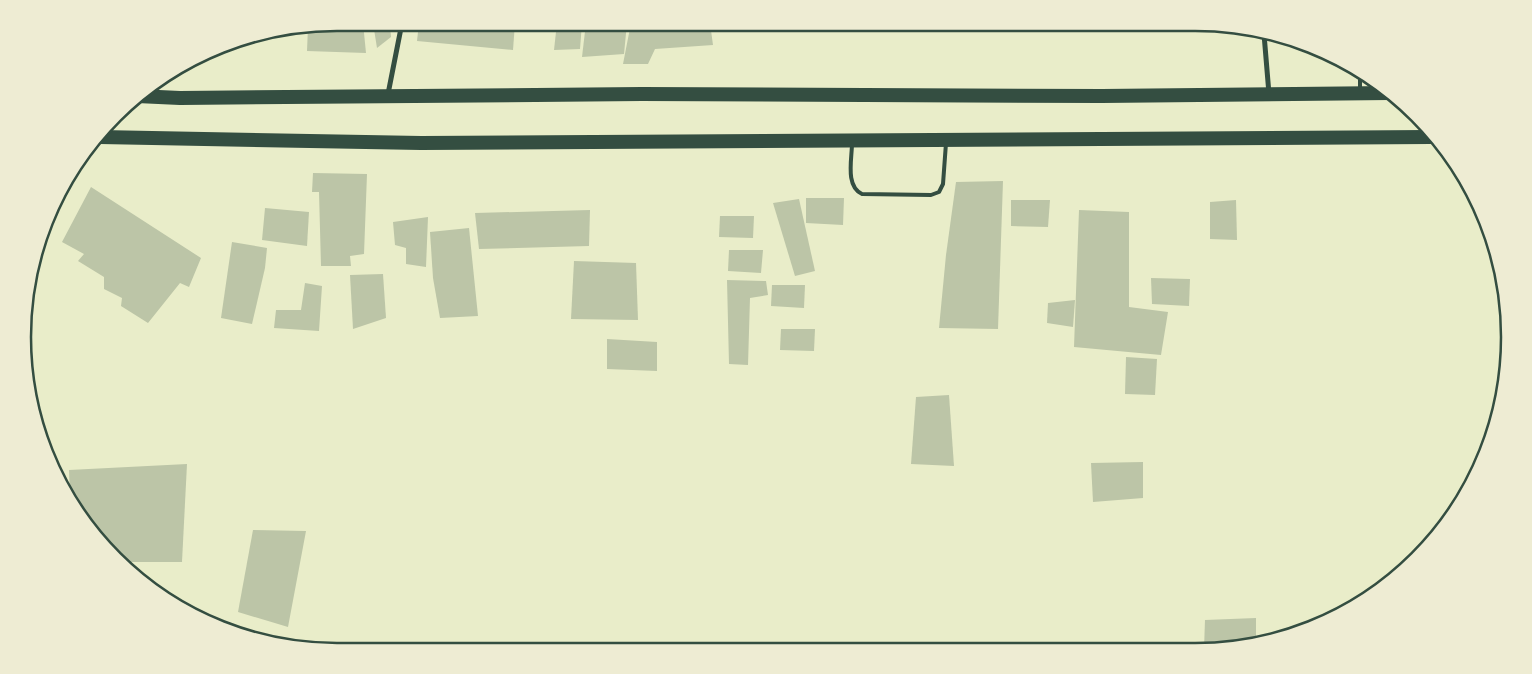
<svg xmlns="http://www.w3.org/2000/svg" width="1532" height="674" font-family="Helvetica,sans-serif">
<rect width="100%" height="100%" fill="#e9edc9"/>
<g fill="#bcc5a7">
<path d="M337,22l26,1 3,30 -59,-2 1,-24z"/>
<path d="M373,23h17l1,14 -14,11z"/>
<path d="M419,23h96l-2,27 -96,-9z"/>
<path d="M557,23h25l-2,26 -26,1z"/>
<path d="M586,23h41l-3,31 -42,3z"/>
<path d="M631,23h79l3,22 -58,4 -7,15h-25z"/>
<path d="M313,173l54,1 -3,80 -14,2 1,10h-30l-2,-74h-7z"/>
<path d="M1003,181l-5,148 -59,-1 7,-73 10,-73z"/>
<path d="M91,187l110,71 -12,29 -9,-4 -32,40 -27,-17 1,-8 -18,-9v-12l-26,-16 6,-7 -22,-12z"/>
<path d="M806,198h38l-1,27 -37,-2z"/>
<path d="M799,199l16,72 -20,5 -22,-73z"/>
<path d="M1011,200h39l-2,27 -37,-1z"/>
<path d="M1236,200l1,40 -27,-1v-37z"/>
<path d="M265,208l44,4 -2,34 -45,-6z"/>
<path d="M590,210l-1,36 -110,3 -4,-36z"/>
<path d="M1079,210l50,2v95l39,5 -7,43 -87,-8z"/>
<path d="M720,216h34l-1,22 -34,-1z"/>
<path d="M428,217l-2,50 -20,-3v-16l-11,-3 -2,-23z"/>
<path d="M469,228l9,88 -38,2 -7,-40 -3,-46z"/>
<path d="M232,242l35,6 -2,20 -13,56 -31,-6z"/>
<path d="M729,250h34l-2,23 -33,-2z"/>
<path d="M574,261l62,2 2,57 -67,-1z"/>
<path d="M383,274l3,44 -33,11 -3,-54z"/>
<path d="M1151,278l39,1 -1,27 -37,-2z"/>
<path d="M727,280l39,1 2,14 -18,3 -2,67 -19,-1z"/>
<path d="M305,283l17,3 -3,45 -45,-3 2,-18h25z"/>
<path d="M772,285h33l-1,23 -33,-2z"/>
<path d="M1075,300l-2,27 -26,-4 1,-20z"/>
<path d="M781,329h34l-1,22 -34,-1z"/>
<path d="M607,339l50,3v29l-50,-2z"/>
<path d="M1126,357l31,2 -2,36 -30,-1z"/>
<path d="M949,395l5,71 -43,-2 5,-67z"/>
<path d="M1143,462v36l-50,4 -2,-39z"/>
<path d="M187,464l-5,98h-61l-51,-61 -1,-31z"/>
<path d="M253,530l53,1 -18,96 -50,-15z"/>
<path d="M1256,618v25l-20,6h-32l1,-29z"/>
</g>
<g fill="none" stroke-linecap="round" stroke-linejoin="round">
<g stroke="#344e41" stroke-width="4">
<path d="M1360,76v15"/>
<path d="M852,143c0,16 -7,43 10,51l69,1 8,-3 4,-8 3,-41"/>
</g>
<g stroke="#344e41" stroke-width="5">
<path d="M1264,34l5,60"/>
<path d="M388,94l14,-71"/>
<path d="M1498,274l8,62"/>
</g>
<g stroke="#344e41" stroke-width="14">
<path d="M137,96l43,2 462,-4 460,2 288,-3"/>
<path d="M100,137l321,6 1009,-6"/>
</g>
</g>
<path d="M0 0H1532V674H0ZM337 31H1195A306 306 0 0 1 1501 337V337A306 306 0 0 1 1195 643H337A306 306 0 0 1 31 337V337A306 306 0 0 1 337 31Z" fill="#eeecd3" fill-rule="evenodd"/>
<path fill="none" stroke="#344e41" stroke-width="2.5" d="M337 31H1195A306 306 0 0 1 1501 337V337A306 306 0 0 1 1195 643H337A306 306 0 0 1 31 337V337A306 306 0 0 1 337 31Z"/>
</svg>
